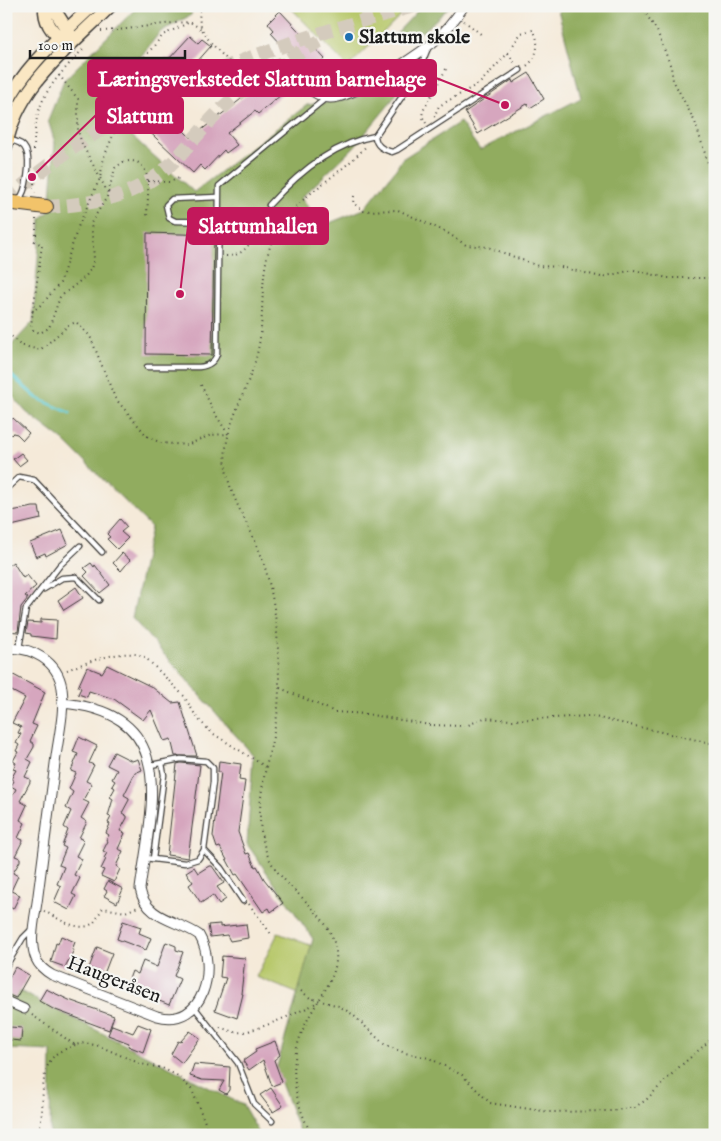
<svg xmlns="http://www.w3.org/2000/svg" width="721" height="1141" font-family="'IM FELL English',serif">
<rect width="100%" height="100%" fill="#f6f6f2"/>
<filter id="ink" filterUnits="userSpaceOnUse"><feTurbulence type="fractalNoise" baseFrequency=".02" numOctaves="2"/><feDisplacementMap in="SourceGraphic" scale="10" xChannelSelector="R" yChannelSelector="G"/><feConvolveMatrix kernelMatrix="1 2 1 2 8 2 1 2 1" color-interpolation-filters="sRGB"/></filter>
<filter id="wash" filterUnits="userSpaceOnUse"><feTurbulence type="fractalNoise" baseFrequency=".0096" numOctaves="4" result="noise"/><feDisplacementMap in="SourceGraphic" scale="20" xChannelSelector="R" yChannelSelector="G"/><feGaussianBlur stdDeviation="1.12" result="paint"/><feColorMatrix in="noise" values="0 0 0 0 0 0 0 0 0 0 0 0 0 0 0 0 0 1.4 0 .05"/><feComposite in="paint" operator="in"/></filter>
<g filter="url(#wash)">
<rect width="100%" height="100%" fill="#f5ead9"/>
<g fill="#b7c86b" stroke="#6a7244">
<path d="M289,6h121l-62,61z"/>
<path d="M278,933l40,15 -19,46 -43,-17z"/>
</g>
<g fill="#91ac5f" stroke="#56643e">
<path d="M138,6h55l-2,9 -31,17 -59,76 93,84 113,-87 52,-8 42,-31 13,4 -27,37 -34,41 -52,50 21,28 42,-17 32,-40 6,-10 58,-37 20,28 101,-52 -24,-92h158v1129h-414l-1,-2 -24,-63 37,-131 -66,-95 6,-89 -121,-137 19,-91 -88,-87 -37,-28 -16,-19 -4,-16v-26l27,-29 8,-104 9,-7 5,-68 -7,-23 16,-40z"/>
<path d="M422,6h28l-26,25 -32,7z"/>
<path d="M6,984l237,121 17,30h-210l1,-84 -45,-2z"/>
</g>
<g fill="none" stroke-linecap="round" stroke-linejoin="round">
<path stroke="#5dcad1" stroke-width="3" d="M6,371l31,27 33,15"/>
</g>
<g id="blocks">
<g fill="#d6a6be">
<path d="M280,11l45,48 -12,12 -7,-7 -3,4 -32,-35 3,-3 -6,-7z"/>
<path d="M190,36l8,7 4,-4 9,7 -53,60 13,13 5,-4 7,7 -4,4 12,12 54,-42 10,-6 2,3 28,-23 13,17 -8,6 -3,-3 -29,24 -3,-3 -28,22 10,12 -11,8 -2,-3 -19,20 -5,-5 -7,8 -54,-51 -3,3 -14,-12 36,-42 -2,-2 10,-11 2,2z"/>
<path d="M529,73l15,26 -14,9 -3,-4 -49,30 -13,-22 47,-32 1,3z"/>
<path d="M147,233l67,2 -2,120 -66,-1z"/>
<path d="M13,418l16,15 -6,7 -6,-6 -4,-1 -2,2 -5,-4v-5z"/>
<path d="M21,453l6,7 -8,6 -6,-7z"/>
<path d="M33,507h6l2,12 -34,8 -1,-15z"/>
<path d="M120,519l7,8 -6,5 7,6 -11,11 -10,-10 3,-2 -3,-3z"/>
<path d="M62,530l6,14 -22,12 -1,-3 -9,4 -6,-14z"/>
<path d="M122,553l8,7 -9,11 -8,-8z"/>
<path d="M13,562l10,16 4,-3 9,11 -11,10 3,2 -7,9 -3,25 -11,-1 -1,-64z"/>
<path d="M91,563l3,4 1,-2 15,20 -10,8 -16,-17 4,-4 -4,-4z"/>
<path d="M76,587l7,11 -19,12 -6,-10z"/>
<path d="M41,619l16,1 -1,19 -25,-3v-2l-5,-1 2,-11 13,1z"/>
<path d="M107,665l45,22 20,16 8,-1 17,54h-22l-4,-17 -7,2 -13,-31 -8,10 -29,-21 -25,-8 -2,6 -9,-3 3,-6 -3,-1 9,-20 15,6z"/>
<path d="M6,671l39,21 -13,32 5,2 -7,15 4,3v3l-7,12 5,3 -7,15 5,2v3l-10,19 7,4 -7,15 5,3 -1,2 -6,13 5,2 -8,16 5,2v3l-7,12 5,3 -7,15 9,4 -7,14 -7,-4v-84l5,-8 -3,-1 3,-6 -3,-2 8,-15 -5,-3 3,-5 -3,-2 5,-9 -3,-1 3,-6 -3,-2 5,-9 -2,-1 3,-6 -3,-2 5,-9 -3,-1 3,-6 -9,-4 13,-25 -19,-10z"/>
<path d="M79,737l18,9 -8,17 5,2 -8,16 6,3 -9,16 6,3 -8,15 6,4 -8,16 5,2 -8,16 6,3 -8,16 6,3 -8,16 4,2 -7,14 -15,-8 7,-16 -4,-2 7,-17 -5,-2 7,-17 -4,-2 6,-16 -4,-3 7,-16 -5,-3 7,-16 -4,-3 7,-16 -5,-2 7,-17 -5,-2z"/>
<path d="M114,752l18,9 6,-2 4,11 -7,3 -11,22 5,3v2l-7,13 5,3v2l-7,13 5,2 -7,16 5,2 -7,15 4,3 -6,13 -13,-6 3,-6 -3,-1 5,-10 -2,-1 3,-5 -4,-2 5,-10 -2,-1 3,-5 -3,-2 4,-9 -2,-1 3,-6 -3,-1 5,-17 -3,-2 5,-9 -3,-2 3,-5 -3,-2 5,-9 -10,-5z"/>
<path d="M219,761l22,3 -2,16 6,1 -7,51 8,22 3,-1 6,14 2,-1 7,13 19,24 -12,9 -2,-4 -6,4 -26,-38 -2,1 -15,-28 -3,1 -4,-12 8,-64h-3z"/>
<path d="M181,763l19,2 -12,93 -21,-3 10,-91z"/>
<path d="M209,866h3l12,17 -7,4 9,12 -7,5 -6,-9 -12,8 -12,-18 4,-3 -7,-10 8,-5 4,6z"/>
<path d="M108,881l15,8 -6,14 -13,-7 3,-5 -3,-2z"/>
<path d="M123,921l18,6 -2,6 12,5 -5,12 -29,-11z"/>
<path d="M220,924v3l26,-3 2,14 -18,3 -3,-6 -17,2 -2,-12z"/>
<path d="M61,936l14,6 -3,8h2l-9,17 -14,-5 5,-19 2,1z"/>
<path d="M166,942l10,4v4l7,2 -9,24 6,3 -11,26 -43,-18 6,-16 6,3 5,-13 14,6z"/>
<path d="M97,947l15,6 -8,21 -15,-6z"/>
<path d="M222,956l23,2 -4,36h2l-6,24 -22,-8 11,-32 -6,-1z"/>
<path d="M15,967l14,8 -13,23 -10,-4v-10z"/>
<path d="M46,989l23,11 45,16 -5,14 -56,-21 -14,-8z"/>
<path d="M138,1024l13,5 -8,23 -15,-6 1,-3 -21,-8 4,-10 21,8z"/>
<path d="M10,1027l12,1 -1,13 -11,-1z"/>
<path d="M190,1031l10,7 -18,25 -11,-9 7,-13 2,1z"/>
<path d="M275,1041l5,14 -6,5 8,22 -10,4 -9,-26 -14,10 -6,-9 13,-9 -1,-3z"/>
<path d="M194,1064l36,3 -1,23 -3,4 -7,-4 5,-9 -22,-1 -12,-4z"/>
<path d="M271,1088l12,18 -10,6 -13,-17z"/>
</g>
</g>
</g>
<g filter="url(#ink)">
<use href="#blocks" fill-opacity="0" stroke="#3d3b38" stroke-width="1"/>
<g fill="none" stroke-linecap="round" stroke-linejoin="round">
<g stroke="#d4cbbd" stroke-width="14" stroke-dasharray="14 7" stroke-linecap="butt">
<path d="M6,200c120,-106 256,-152 408,-194"/>
<path d="M46,207c48,-3 94,-10 129,-47 21,-22 40,-48 64,-66 26,-22 57,-39 86,-56"/>
</g>
<g stroke="#3d3b38" stroke-width="7">
<g id="service">
<path d="M428,48l-10,25 -43,63c1,10 7,13 17,16l5,-2 123,-80"/>
<path d="M9,140c7,1 14,3 17,10 5,11 1,42 -8,51"/>
<path d="M269,205c28,-31 65,-62 106,-69"/>
<path d="M218,222l-43,-1 -6,-3 -3,-13 6,-6 46,-2"/>
<path d="M6,235v1"/>
<path d="M147,367h52c9,-1 15,-4 18,-13l2,-168 107,-88"/>
<path d="M6,489l13,-12 15,3 68,72"/>
<path d="M44,589l18,-11 14,-1 23,23"/>
<path d="M19,648l7,-39 34,-44 20,-19"/>
<path d="M204,850l17,18 22,33"/>
<path d="M145,858l40,5 13,-4 6,-9 9,-68v-14l-7,-7 -25,-2 -30,6"/>
<path d="M153,859l11,-84 -2,-12"/>
<path d="M6,966l17,-28 10,-10"/>
<path d="M195,1008l43,55 16,41 18,17"/>
</g>
</g>
<g stroke="#3d3b38" stroke-width="11">
<g id="minor">
<path d="M312,91c6,4 11,7 18,7 21,1 83,-40 101,-54 13,-11 24,-24 33,-38"/>
<path d="M6,649c25,-3 52,12 56,39 3,21 -3,47 -6,68 -6,46 -12,93 -18,139 -2,19 -10,46 -2,64 3,7 9,12 16,16l105,41c47,13 61,-49 42,-81 -21,-15 -53,-15 -59,-46 11,-83 41,-176 -78,-186"/>
<path d="M6,1001l18,8"/>
</g>
</g>
<g stroke="#3d3b38" stroke-width="15">
<g id="secondary">
<path d="M45,6c-1,16 7,27 20,35"/>
<path d="M52,6l19,30"/>
<path d="M6,105c19,-40 55,-69 86,-99"/>
<path d="M6,146c11,-61 63,-98 104,-140"/>
</g>
</g>
<g stroke="#3d3b38" stroke-width="16">
<g id="trunk">
<path d="M6,140l1,-1"/>
<path d="M6,202l40,5"/>
</g>
</g>
<g stroke="#3d3b38" stroke-width="2" stroke-dasharray="1 4" stroke-linecap="butt">
<path d="M202,6c-11,23 15,42 29,58l55,-5 20,26"/>
<path d="M641,6l16,25 14,36 2,13 22,42 20,63"/>
<path d="M464,21l18,14"/>
<path d="M101,31c30,-1 58,-8 89,-9"/>
<path d="M508,53l8,12"/>
<path d="M59,75l19,24v32l4,13 26,49"/>
<path d="M434,117l5,-11 41,-23 28,-30 13,-20 12,-3c8,12 4,30 -8,37"/>
<path d="M426,123l-4,-7 1,-5 23,-42"/>
<path d="M34,150c0,-51 16,-65 49,-101"/>
<path d="M148,181l21,1 13,-5"/>
<path d="M34,183l1,10"/>
<path d="M354,196l-1,7 11,8 34,-1 48,22 20,13 22,2 50,19 23,1 40,10 33,-7 33,8h48"/>
<path d="M260,221l17,10"/>
<path d="M36,235v-17"/>
<path d="M34,241l8,4 -11,80 2,5 7,3 9,-5 11,-31 25,-20 6,-8 3,-11 -3,-35 16,-26 8,-29 8,-6c33,-8 24,35 24,56"/>
<path d="M226,256c26,1 29,-28 39,-45"/>
<path d="M712,277l3,-31"/>
<path d="M32,312l11,-9 17,-20 18,-56 22,-49 4,-21 15,-36 -8,-18 27,-38 25,-30 27,-13 11,7"/>
<path d="M8,333l12,12 20,5 29,-25 7,-3 14,14 25,62 32,38 14,7 26,2 24,-10 17,-1"/>
<path d="M201,385l13,27 14,22"/>
<path d="M67,670c20,-8 59,-23 78,-13l39,39 13,22 15,15 54,34"/>
<path d="M280,688l55,24 31,2 64,11 36,1 18,-8 28,2 78,-4 125,28"/>
<path d="M249,904l22,30"/>
<path d="M44,911c12,6 34,22 48,13 5,-4 7,-11 11,-16l22,4 13,-5"/>
<path d="M301,991l9,7 29,8 13,8 33,31 20,8 24,5 33,17 28,28 59,9 62,-1 24,-4 11,-7 31,-31 38,-33"/>
<path d="M32,1015l43,30 10,-2 14,3 42,18 21,4 16,8 14,14 18,45"/>
<path d="M220,1027c7,3 15,6 23,5 15,-2 62,-22 75,-30"/>
<path d="M37,1135c11,-24 -2,-62 19,-81 5,-4 13,-6 19,-9"/>
<path d="M312,1135c-20,-37 -25,-76 -5,-114 11,-24 35,-46 28,-75 -10,-42 -61,-60 -71,-101 -12,-42 6,-86 13,-129 3,-22 2,-43 1,-65 -1,-33 -7,-70 -19,-101 -10,-25 -27,-50 -32,-76 -9,-41 21,-81 30,-120 10,-40 -1,-86 20,-123 21,-37 64,-55 90,-86"/>
</g>
<use href="#service" stroke="#fff" stroke-width="4.5"/>
<use href="#minor" stroke="#fff" stroke-width="9"/>
<use href="#secondary" stroke="#fae7c3" stroke-width="12"/>
<use href="#trunk" stroke="#f2c36a" stroke-width="14"/>
</g>
</g>
<circle fill="#1f6fb2" stroke="#f6f6f2" stroke-width="2" cx="349" cy="37" r="5"/>
<g text-anchor="middle" dominant-baseline="central" stroke-width="4.5" stroke-linejoin="round" paint-order="stroke">
<g font-size="20" font-weight="bold" fill="#1c1c1c" stroke="#f6f6f2" text-anchor="start">
<text x="359" y="37">Slattum skole</text>
</g>
<g font-size="20" fill="#1c1c1c" stroke="#f6f6f2">
<text transform="translate(114 980) rotate(21)">Haugeråsen</text>
</g>
</g>
<path fill="none" stroke="#c2185b" stroke-width="2" d="M505 105L436 78M32 177L96 115M180 294L188 226"/>
<g fill="#c2185b" stroke="#f6f6f2" stroke-width="2">
<circle cx="505" cy="105" r="5"/>
<circle cx="32" cy="177" r="5"/>
<circle cx="180" cy="294" r="5"/>
</g>
<g fill="#c2185b" stroke="#c2185b" stroke-width="2">
<rect x="88" y="60" width="348" height="36" rx="5"/>
<rect x="96" y="97" width="87" height="36" rx="5"/>
<rect x="188" y="208" width="140" height="36" rx="5"/>
</g>
<g font-size="21" text-anchor="middle" font-weight="bold" fill="#fff">
<text x="262" y="86">Læringsverkstedet Slattum barnehage</text>
<text x="140" y="123">Slattum</text>
<text x="258" y="233">Slattumhallen</text>
</g>
<rect width="721" height="1141" fill="none" stroke="#f6f6f2" stroke-width="25"/>
<path d="M30 50v8h155v-8" fill="none" stroke="#1c1c1c" stroke-width="2.5"/>
<text x="38" y="50" font-size="15" fill="#1c1c1c" stroke="#f6f6f2" stroke-width="4" paint-order="stroke">100 m</text>
</svg>
